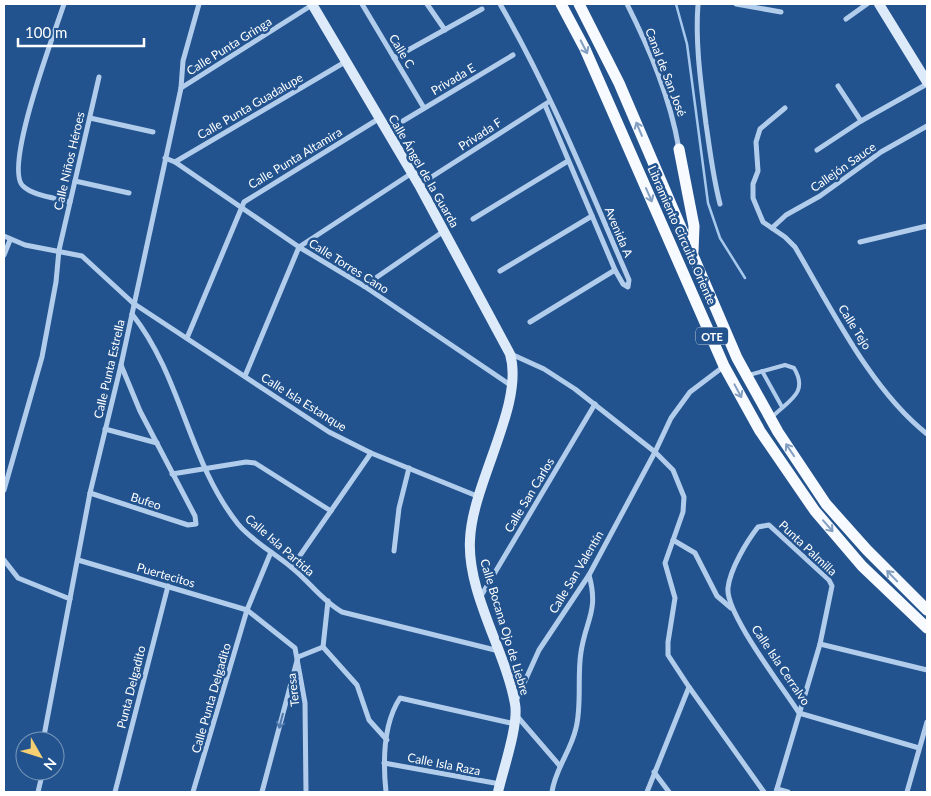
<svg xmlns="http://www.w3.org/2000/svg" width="931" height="796" font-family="Lato,sans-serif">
<rect width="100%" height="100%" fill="#22538e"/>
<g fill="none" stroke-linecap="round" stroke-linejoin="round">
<path stroke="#a6c8ed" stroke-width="2.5" d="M676,4l11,40 21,159 12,35 25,40"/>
<g stroke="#b2cdec" stroke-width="4">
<path d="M762,371l20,36"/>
<path d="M749,375l36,-10 9,3c15,25 -5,32 -22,49"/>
</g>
<g stroke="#b2cdec" stroke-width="5">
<path d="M64,4c-9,27 -61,164 -41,182 10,10 34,12 47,16"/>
<path d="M362,4l62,104"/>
<path d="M427,4l18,26"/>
<path d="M500,4c51,88 89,183 129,276l-1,7 -5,-3 -8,-14 -70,-165"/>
<path d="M627,4c23,46 43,93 52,145"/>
<path d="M698,4c-3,40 3,80 8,120 4,27 7,53 14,80"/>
<path d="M736,4l45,8"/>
<path d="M846,19l21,-15"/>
<path d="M394,58l88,-49"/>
<path d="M838,86l23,35"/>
<path d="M181,88l131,-83"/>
<path d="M785,108l-25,21 -4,13 2,29 -5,13v14l10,24 22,15 10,10c36,61 76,143 132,187"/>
<path d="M90,118l63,14"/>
<path d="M403,121l110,-66"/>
<path d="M817,150l44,-29 66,-37"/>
<path d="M165,158l10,4 170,-100"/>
<path d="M175,162l124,85 65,39 148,100"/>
<path d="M75,181l54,12"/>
<path d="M419,185l128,-82"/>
<path d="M473,219l95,-58"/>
<path d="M772,228l14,-13 34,-19 61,-44 46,-26"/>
<path d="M4,236l21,9 57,11 51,47 196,129 42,21 106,43"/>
<path d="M860,242l67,-16"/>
<path d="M4,255l6,-15"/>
<path d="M500,271l92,-55"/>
<path d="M364,286l80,-55"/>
<path d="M132,314c50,63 56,147 106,210 14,17 36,29 53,43 18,14 31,34 51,45l157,39"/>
<path d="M530,322l85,-52"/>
<path d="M187,338l57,-136 136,-84"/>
<path d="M511,354l33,15 31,20 80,63 18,18 11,27 -1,15 -18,51 10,35 -7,44v13l21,32 75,105"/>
<path d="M245,376l54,-129 113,-74"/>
<path d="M105,429l52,14"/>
<path d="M172,474l74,-12 9,1 76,48"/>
<path d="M4,490l38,-133 14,-75 3,-32 40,-173"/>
<path d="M90,493l98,32 8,-1 -1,-8 -55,-105 -19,-46"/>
<path d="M673,540l22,13 22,43 14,12"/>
<path d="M394,551l5,-43 10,-40"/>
<path d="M4,560l14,18 52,21"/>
<path d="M78,560l169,50 48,38 10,55 1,89"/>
<path d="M292,567l79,-114"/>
<path d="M481,596l114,-192"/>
<path d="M820,644l107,26"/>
<path d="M323,647l34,38 12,35 18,20"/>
<path d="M323,647l5,-46"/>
<path d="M515,703l24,-53 50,-75 66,-123 16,-34 19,-26 33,-25"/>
<path d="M516,715l44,51"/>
<path d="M43,741l47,-248 31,-128 60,-277 2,-27 16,-57"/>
<path d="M384,763l116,21"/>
<path d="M654,772l15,20"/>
<path d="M777,789l11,3"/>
<path d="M38,792l5,-21"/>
<path d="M115,792l53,-206"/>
<path d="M193,792l54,-182 24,-58"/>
<path d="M262,792l36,-135 25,-10"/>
<path d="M386,792c-3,-29 -3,-68 14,-94l115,26"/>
<path d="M552,792c3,-23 19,-41 24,-64 6,-24 1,-51 5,-76 5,-33 18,-41 8,-77"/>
<path d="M647,792l42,-105"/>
<path d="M776,792l44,-148 12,-58 -3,-6 -60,-55 -11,2c-11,14 -28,42 -30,61 -3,25 56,101 71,125l120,35"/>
<path d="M907,792l20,-70"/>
</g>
<g stroke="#ddeaf9" stroke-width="10">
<path d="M312,4l107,181 91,169c15,50 -38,129 -40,186 -3,53 36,112 45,164 4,20 -12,66 -17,88"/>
<path d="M879,4l48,78"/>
</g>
<g stroke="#f7faff" stroke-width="11">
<path d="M561,4l24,45 139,317 36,65 55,80 47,55 65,62"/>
<path d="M579,4l40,79 118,275 41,74 48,72 41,46 60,60"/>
<path d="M679,149l15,77 -1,26"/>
</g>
</g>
<defs><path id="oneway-shaft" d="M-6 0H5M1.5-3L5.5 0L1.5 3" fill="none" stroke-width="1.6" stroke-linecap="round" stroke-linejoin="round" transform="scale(1.25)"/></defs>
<g stroke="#829ec1">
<use href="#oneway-shaft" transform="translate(584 47) rotate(63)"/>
<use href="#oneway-shaft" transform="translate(639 129) rotate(-113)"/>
<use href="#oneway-shaft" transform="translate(649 195) rotate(66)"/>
<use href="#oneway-shaft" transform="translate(738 391) rotate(62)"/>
<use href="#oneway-shaft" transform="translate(790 450) rotate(-124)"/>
<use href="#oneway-shaft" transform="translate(828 526) rotate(49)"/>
<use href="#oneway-shaft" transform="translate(892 576) rotate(-134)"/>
</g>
<use stroke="#4d78aa" href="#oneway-shaft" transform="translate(281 721) rotate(105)"/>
<g text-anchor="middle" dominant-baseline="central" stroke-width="5" stroke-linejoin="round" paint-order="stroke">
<rect fill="#22538e" stroke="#bdcbdd" stroke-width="1" x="696" y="327.5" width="32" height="17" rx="4"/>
<g font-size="11" font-weight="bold" fill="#fff">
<text x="712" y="336">OTE</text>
</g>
<g font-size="12" fill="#fff" stroke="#22538e">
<text transform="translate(229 46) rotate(-32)">Calle Punta Gringa</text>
<text transform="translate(402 51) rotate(59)">Calle C</text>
<text transform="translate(666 72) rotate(69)">Canal de San José</text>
<text transform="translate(453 79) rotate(-31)">Privada E</text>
<text transform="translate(250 106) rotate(-30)">Calle Punta Guadalupe</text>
<text transform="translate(480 134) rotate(-33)">Privada F</text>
<text transform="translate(295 158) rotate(-31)">Calle Punta Altamira</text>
<text transform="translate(69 161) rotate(-77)">Calle Niños Héroes</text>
<text transform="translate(843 167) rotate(-35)">Callejón Sauce</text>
<text transform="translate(424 171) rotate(60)">Calle Ángel de la Guarda</text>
<text transform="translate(619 232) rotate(67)">Avenida A</text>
<text transform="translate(682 235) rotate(66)">Libramiento Circuito Oriente</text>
<text transform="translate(349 266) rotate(32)">Calle Torres Cano</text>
<text transform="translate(855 327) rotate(58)">Calle Tejo</text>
<text transform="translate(109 369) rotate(-77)">Calle Punta Estrella</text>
<text transform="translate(304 402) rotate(32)">Calle Isla Estanque</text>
<text transform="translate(529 495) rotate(-59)">Calle San Carlos</text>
<text transform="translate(146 501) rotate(18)">Bufeo</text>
<text transform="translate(280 545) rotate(41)">Calle Isla Partida</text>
<text transform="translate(808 548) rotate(43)">Punta Palmilla</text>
<text transform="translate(576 572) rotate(-59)">Calle San Valentín</text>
<text transform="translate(166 575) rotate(16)">Puertecitos</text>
<text transform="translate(505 627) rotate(73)">Calle Bocana Ojo de Liebre</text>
<text transform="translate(781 665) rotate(56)">Calle Isla Cerralvo</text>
<text transform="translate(131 687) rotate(-76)">Punta Delgadito</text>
<text transform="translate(293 690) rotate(-97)">Teresa</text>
<text transform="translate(211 698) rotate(-74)">Calle Punta Delgadito</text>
<text transform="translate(444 764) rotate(11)">Calle Isla Raza</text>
</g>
</g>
<rect width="931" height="796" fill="none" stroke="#ffffff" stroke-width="10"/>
<g transform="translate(40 756) rotate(129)"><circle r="24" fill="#22538e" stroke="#7a98bb"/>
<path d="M0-4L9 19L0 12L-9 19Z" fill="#f7d074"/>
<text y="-8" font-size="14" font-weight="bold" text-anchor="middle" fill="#ffffff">N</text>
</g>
<path d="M18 38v8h126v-8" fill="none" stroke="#ffffff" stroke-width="2.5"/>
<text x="25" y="38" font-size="15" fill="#ffffff" stroke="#22538e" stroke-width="4" paint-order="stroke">100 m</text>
</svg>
